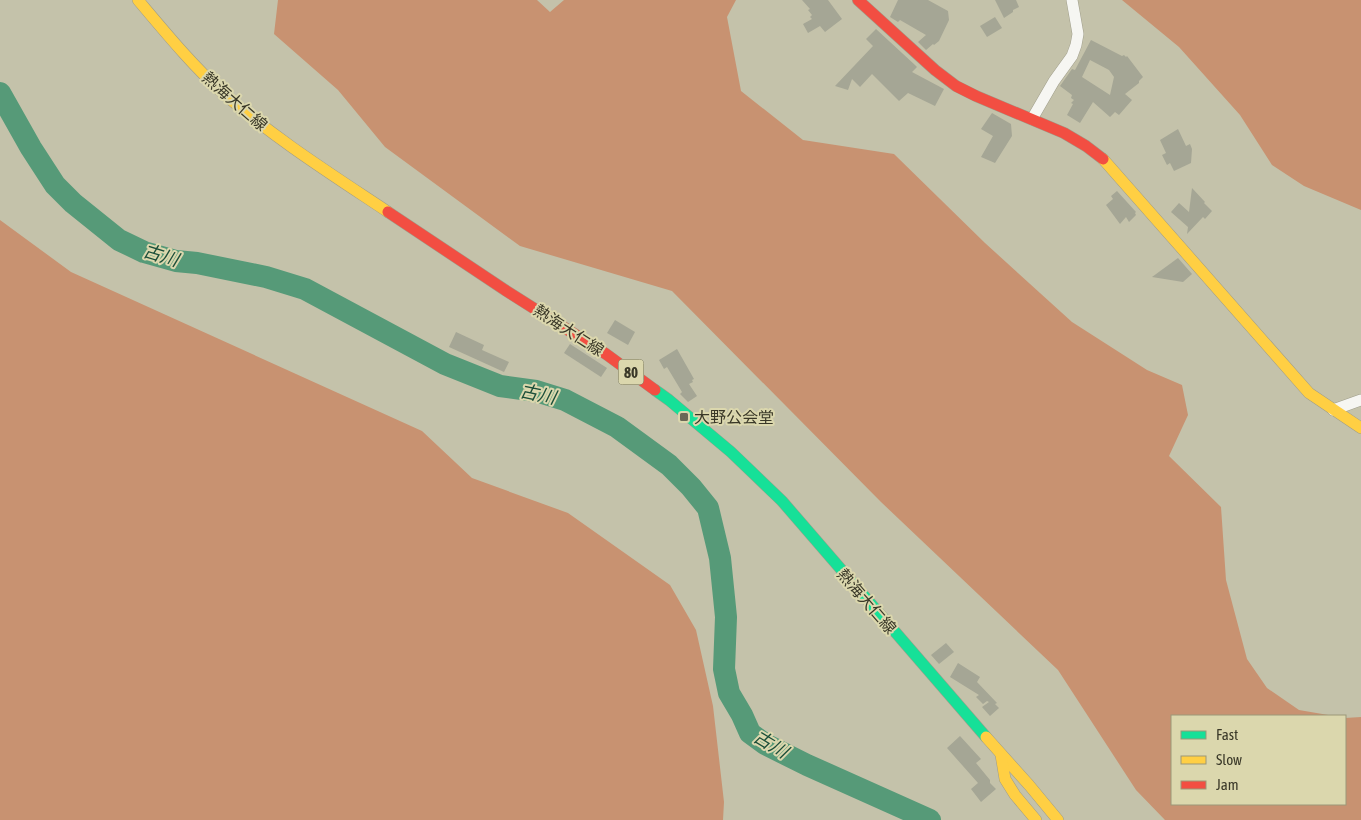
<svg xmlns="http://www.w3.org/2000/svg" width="1361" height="820" font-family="'Asap Condensed','Noto Sans JP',sans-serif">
<rect width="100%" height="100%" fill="#c4c2aa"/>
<g fill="#c89271">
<path d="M278,0h259l13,12 14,-12h172l-9,17 14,74 62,49 91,14 91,89 87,79 75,48 35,15 6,30 -19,41 52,51 5,73 21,79 20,29 32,22 35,6h-162v88h173v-86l16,-1v103h-196l-29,-30 -78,-120 -177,-168 -209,-211 -152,-45 -135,-99 -47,-57 -64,-56z"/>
<path d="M1122,0h239v210l-57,-24 -32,-21 -32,-50 -61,-68z"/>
<path d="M0,220l71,52 351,159 50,47 96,35 102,72 26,45 17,76 11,96 -1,18h-723z"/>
</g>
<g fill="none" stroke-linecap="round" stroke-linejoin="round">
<path stroke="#569a78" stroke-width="22" d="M0,93l31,55 24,37 18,18 46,37 25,12 32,9 21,2 69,14 39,12 140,75 55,22 36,5 29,9 52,27 52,38 22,22 17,21 12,50 6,59 -2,52 5,24 13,22 8,18 15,11 42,21 123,55"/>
</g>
<g fill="#a5a695" fill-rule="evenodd">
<path d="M802,0h26l14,19 -17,13 -5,-6 -12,7 -5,-9 9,-5 -2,-2 2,-2 -4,-5 2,-1z"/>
<path d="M898,0h30l20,11 1,9 -10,21 -5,4 -1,-1 -7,6 -8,-8 8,-7 -26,-15 -2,2 -8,-5z"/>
<path d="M995,0h21l3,7 -6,3v2l-9,6z"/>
<path d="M995,17l7,11 -15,9 -7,-11z"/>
<path d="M876,29l39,36 2,2 -5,5 32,17 -9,17 -27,-13 -9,8 -27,-27 -12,13 -8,-8 -4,11 -13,-4 38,-40 -7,-7z"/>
<path d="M1091,40l31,16 2,-1 2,2 1,-1 16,21 -4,4v2l-14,11 7,6 -13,15 -4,-3 -5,5 -17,-15 -13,21 -13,-8 6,-11 -2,-1 3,-3 -3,-2 1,-3 -12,-9 12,-17 3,1zM1090,60l19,10 5,7 -4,18 -28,-18z"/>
<path d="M992,113l19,11 1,12 -17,27 -14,-6 12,-21 -12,-7z"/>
<path d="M1178,129l8,17 4,-2 2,5 -1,14 -17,8 -4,-8 -3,2 -5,-10 4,-2 -6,-13z"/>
<path d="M1192,188l13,14 -1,1 8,8 -7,8 -2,-2 -16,17 1,-7 -17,-15 8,-9 10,9z"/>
<path d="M1117,191l19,21 -1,1 1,2 -7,7 -3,-5 -6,7 -14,-19 7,-6 -2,-3z"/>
<path d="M1178,258l14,16 -9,8 -31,-5z"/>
<path d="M615,320l20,12 -7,13 -21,-12z"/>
<path d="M456,332l28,13 -2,5 27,12 -5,10 -55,-25z"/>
<path d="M570,344l37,24 -6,9 -37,-24z"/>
<path d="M677,349l17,30 -2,1 1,2 -4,2 8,12 -9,6 -8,-8 2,-2 -15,-25 -3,2 -5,-9z"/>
<path d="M946,643l8,9 -15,12 -8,-9z"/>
<path d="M958,663l22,14 -3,5 20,21 -2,1 4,4 -9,8 -8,-9 7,-5 -2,-1 -4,3 -7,-7 3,-2 -29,-18z"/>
<path d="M960,736l21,23 -5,4 14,17v3l6,6 -15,13 -10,-13 7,-6 -31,-35z"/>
</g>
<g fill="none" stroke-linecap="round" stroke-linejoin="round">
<g stroke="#9f9d8a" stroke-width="12">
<g id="street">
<path d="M1032,119l22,-38 18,-25 4,-11 2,-11 -6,-34"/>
<path d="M1333,410l28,-10"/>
</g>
</g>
<g stroke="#9f9d8a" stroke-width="12">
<path id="fast" d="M655,390l14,10 62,52 51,49 204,236"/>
</g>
<g stroke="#9f9d8a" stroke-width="12">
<g id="slow">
<path d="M138,0c27,32 54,65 85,93 51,45 108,81 165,119"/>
<path d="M1103,159l206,234 52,35"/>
<path d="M986,737l43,48 29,35"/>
<path d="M1001,755l4,24 10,16 21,25"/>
</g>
</g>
<g stroke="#9f9d8a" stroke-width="12">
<g id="jam">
<path d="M858,0l77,70 21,16 20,10 88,37 22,13 17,13"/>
<path d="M388,212l117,78 101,64 49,36"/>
</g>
</g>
<use href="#street" stroke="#f6f6f2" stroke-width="11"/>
<use href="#fast" stroke="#16e098" stroke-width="11"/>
<use href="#slow" stroke="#ffcf43" stroke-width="11"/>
<use href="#jam" stroke="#f24e42" stroke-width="11"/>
</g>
<rect fill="#6a6856" stroke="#dbd7ad" stroke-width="2" x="679" y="412" width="10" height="10" rx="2.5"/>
<g text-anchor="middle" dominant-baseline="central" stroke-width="4" stroke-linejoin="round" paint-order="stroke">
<rect fill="#dbd7ad" stroke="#6a6850" stroke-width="1" x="618.5" y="359.5" width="25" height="25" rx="4"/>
<g font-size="15" font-weight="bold" fill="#3a3828">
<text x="631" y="372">80</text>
</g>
<g font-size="16" fill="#3a3828" stroke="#dbd7ad">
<text transform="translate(235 101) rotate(41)">熱海大仁線</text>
<text transform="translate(569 330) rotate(33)">熱海大仁線</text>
<text transform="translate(867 601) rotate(49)">熱海大仁線</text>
</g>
<g font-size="16" fill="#3a3828" stroke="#dbd7ad" text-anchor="start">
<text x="694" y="417">大野公会堂</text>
</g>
<g font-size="18" font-style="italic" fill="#1b4e39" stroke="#dbd7ad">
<text transform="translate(161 255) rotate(17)">古川</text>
<text transform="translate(538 394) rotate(12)">古川</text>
<text transform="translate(771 744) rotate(31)">古川</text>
</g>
</g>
<rect x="1171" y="715" width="175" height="90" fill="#dbd7ad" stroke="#9b9778"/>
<rect x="1181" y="731" width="25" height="8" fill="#16e098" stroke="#9b9778"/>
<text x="1216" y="740" font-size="15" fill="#3a3828">Fast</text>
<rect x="1181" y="756" width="25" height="8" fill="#ffcf43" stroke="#9b9778"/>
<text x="1216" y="765" font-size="15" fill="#3a3828">Slow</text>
<rect x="1181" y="781" width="25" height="8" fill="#f24e42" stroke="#9b9778"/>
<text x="1216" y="790" font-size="15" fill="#3a3828">Jam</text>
</svg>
